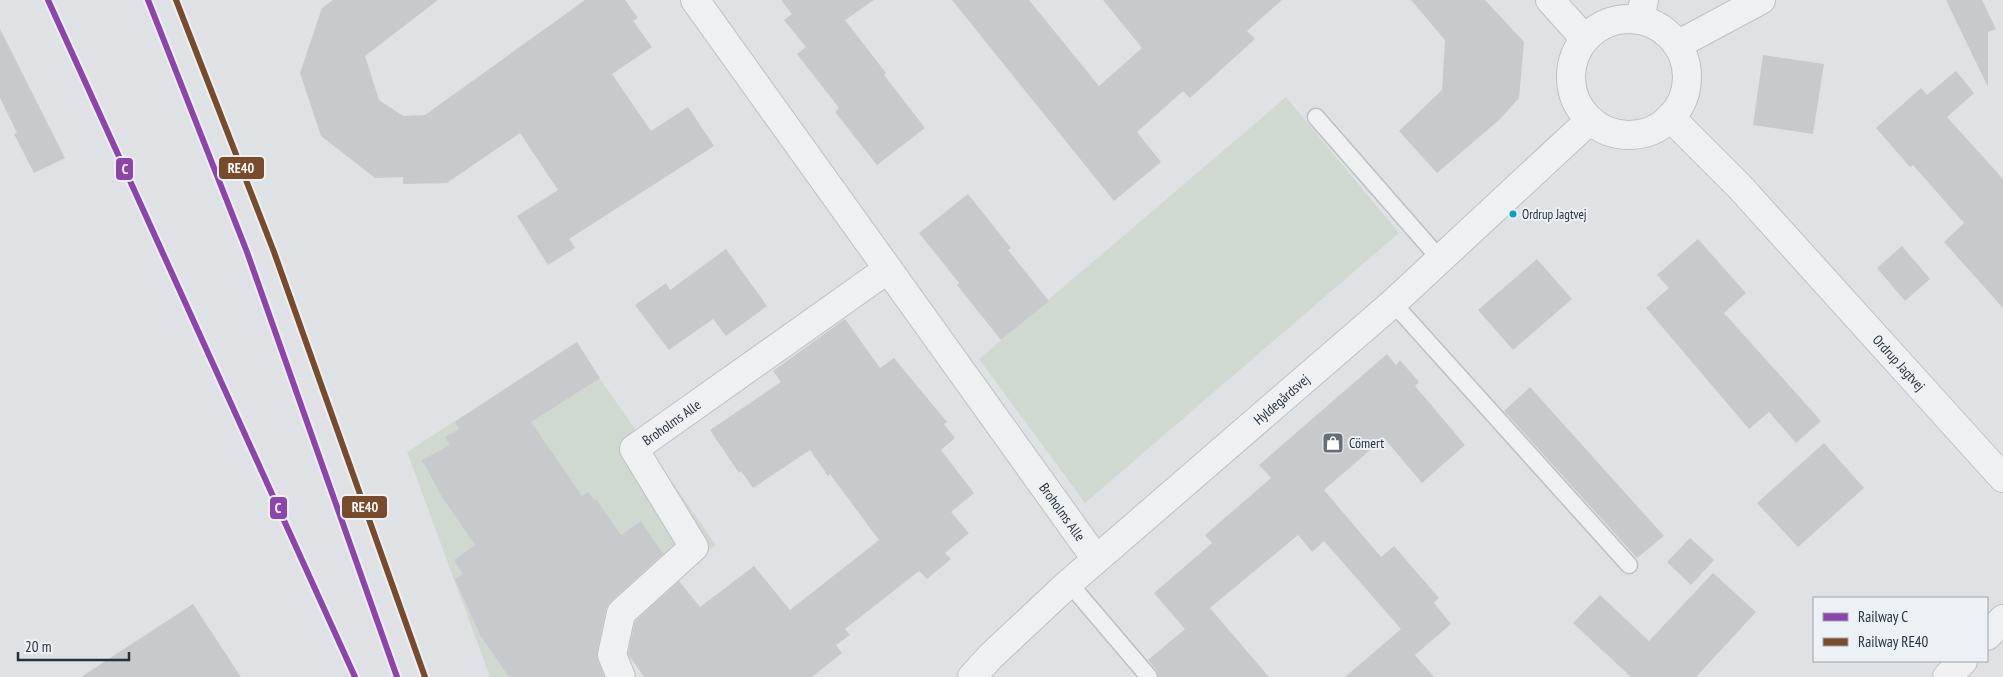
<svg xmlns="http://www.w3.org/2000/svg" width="2003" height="677" font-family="'PT Sans Narrow',sans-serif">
<rect width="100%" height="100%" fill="#dfe2e5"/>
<g fill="#d0d9cf">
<path d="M1286,97l113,136 -314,270 -106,-144z"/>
<path d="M575,343l141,202 -95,75 21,32 -37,25h-115l-83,-225z"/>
</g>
<g fill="#c7cacd">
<path d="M333,0h105l-73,56 14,44 24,16 22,-1 160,-115h40l13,18 -5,3 19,26 -40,27 39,57 37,-24 26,39 -145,93 6,9 -27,17 -31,-49 41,-26 -38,-57 -73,50 -44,1v-7l-28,1 -54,-42 -21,-63 22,-65z"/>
<path d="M781,0h93l-29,20 41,53 -2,2 41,53 -48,37 -42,-53 4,-4 -42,-54 9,-7 -22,-27 8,-6z"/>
<path d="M952,0h77l70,86 43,-38 -39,-48h179l-35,31 8,8 -65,59 -7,-7 -46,41 24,30 -47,39z"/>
<path d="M1411,0h74l39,42 -5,56 -20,22 -62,53 -38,-42 43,-41 3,-50z"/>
<path d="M1946,0h36l14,29 -8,3v55z"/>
<path d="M0,29l65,129 -31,15 -20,-39 3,-1 -17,-35z"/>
<path d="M1763,55l61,9 -11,70 -60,-9z"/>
<path d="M1956,71l18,22 -27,24 56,62v129l-59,-66 20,-19 -51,-58 -3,2 -34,-39 45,-40 6,7z"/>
<path d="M968,194l43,54 -3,2 41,51 -48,39 -44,-55 2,-2 -40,-50z"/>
<path d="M1698,239l48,54 -22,20 97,108 -25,22 -27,-31 -20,17 -103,-121 23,-20 -12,-13z"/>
<path d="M1902,246l28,33 -25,22 -28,-33z"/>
<path d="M726,249l41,57 -41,30 -13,-17 -44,31 -34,-45 31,-22 4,7z"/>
<path d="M1537,259l35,40 -59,51 -35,-40z"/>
<path d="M845,319l35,49 14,-10 53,64 -3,2 11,14 -14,12 33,43 -23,19 18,21 -24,20 6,6 -24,20 -8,-8 -74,58 5,6 -14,10 6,8 -30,24h-168l-16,-23 7,-33 44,-40 21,26 54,-41 36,44 89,-70 -49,-66 -2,2 -18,-26 -57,38 -12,-17 -2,2 -29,-43 71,-48 -8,-11z"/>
<path d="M577,342l23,36 -69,44 51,74 6,-4 6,8 2,-1 25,36 20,-14 22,33 -52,47 -5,8 -9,43 1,9 6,16h-95l-29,-42 -25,-56 8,-5 -9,-14 21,-15 -33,-48 -20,-37 28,-15 -5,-8 14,-8 -4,-7z"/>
<path d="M1387,354l9,11 4,-5 19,22 -4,4 50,59 -43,38 -38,-45 -60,52 57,67 13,-11 45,52 -5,5 17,21 -36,31 19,22h-89l56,-48 -77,-88 -12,11 -14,-17 -88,73 59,69h-110l-2,-6 -9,-11 37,-31 -31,-36 58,-50 -7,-8 66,-57 -12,-13z"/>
<path d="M1530,387l134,149 -27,22 -133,-147z"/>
<path d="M1824,443l40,45 -66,59 -41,-44z"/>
<path d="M1690,538l24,22 -23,25 -24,-23z"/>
<path d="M1713,573l43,39 -60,65h-65l-58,-54 27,-28 49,46z"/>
<path d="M193,604l48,73h-160z"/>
</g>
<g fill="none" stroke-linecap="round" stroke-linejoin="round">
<g stroke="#bdc0c3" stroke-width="19">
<g id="service">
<path d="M1316,117l124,142"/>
<path d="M1393,303l236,262"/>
<path d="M1069,583l80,94"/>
</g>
</g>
<g stroke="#bdc0c3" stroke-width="30">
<g id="minor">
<path id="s1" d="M695,0l401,559"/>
<path d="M1640,20l4,-20"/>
<path d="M1677,45l84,-45"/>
<path d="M1987,636l16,-17"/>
<path id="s2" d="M621,677l-9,-22 9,-42 73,-66 -60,-98 254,-180"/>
<path d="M1947,677l16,-16"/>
</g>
</g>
<g stroke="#bdc0c3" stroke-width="30">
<g id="tertiary">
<path d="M1550,0l35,39"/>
<circle cx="1629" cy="77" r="58"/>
<path id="s3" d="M1670,117l70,70 263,291"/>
<path id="s4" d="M972,677l19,-21 78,-73 324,-280 197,-183"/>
</g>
</g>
<use href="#service" stroke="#eef0f2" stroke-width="16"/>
<use href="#minor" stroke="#eef0f2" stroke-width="28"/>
<use href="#tertiary" stroke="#eef0f2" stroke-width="28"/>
<g stroke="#ecf1f5" stroke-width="10">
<g id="rail-1">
<path d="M48,0l307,677"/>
<path d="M148,0l99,252 150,425"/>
</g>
</g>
<g stroke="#ecf1f5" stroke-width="10">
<path id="rail-2" d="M176,0l98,252 151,425"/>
</g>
<use href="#rail-1" stroke="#8e44ad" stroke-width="6"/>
<use href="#rail-2" stroke="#7a4b2a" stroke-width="6"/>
</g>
<defs>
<g id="shop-square" transform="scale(1.125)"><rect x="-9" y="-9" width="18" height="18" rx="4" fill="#666f79" stroke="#ecf1f5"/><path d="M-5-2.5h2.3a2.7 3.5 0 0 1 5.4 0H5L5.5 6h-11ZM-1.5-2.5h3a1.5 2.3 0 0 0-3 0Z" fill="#fff"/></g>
</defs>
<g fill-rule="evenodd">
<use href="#shop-square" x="1333" y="443"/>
</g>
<circle fill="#02a3c7" stroke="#ecf1f5" stroke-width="2" cx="1513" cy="214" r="4.5"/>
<g text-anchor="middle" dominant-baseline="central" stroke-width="4" stroke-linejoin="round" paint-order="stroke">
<g font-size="13" fill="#25313f" stroke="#ecf1f5" text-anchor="start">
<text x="1522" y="214">Ordrup Jagtvej</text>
</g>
<g font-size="14" fill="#25313f" stroke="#ecf1f5">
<text stroke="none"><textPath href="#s3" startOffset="336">Ordrup Jagtvej</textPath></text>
<text stroke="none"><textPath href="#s4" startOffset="416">Hyldegårdsvej</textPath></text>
<text stroke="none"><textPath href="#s2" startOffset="326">Broholms Alle</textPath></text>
<text stroke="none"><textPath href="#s1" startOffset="630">Broholms Alle</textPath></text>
</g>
<g font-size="14" fill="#25313f" stroke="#ecf1f5" text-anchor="start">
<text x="1349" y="443">Cömert</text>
</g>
</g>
<g stroke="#ecf1f5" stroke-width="2">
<rect x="218" y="156" width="47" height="24" rx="5" fill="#7a4b2a"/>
<rect x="115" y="157" width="19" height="24" rx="5" fill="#8e44ad"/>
<rect x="341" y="495" width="47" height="24" rx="5" fill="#7a4b2a"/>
<rect x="269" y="496" width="19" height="24" rx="5" fill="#8e44ad"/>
</g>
<g font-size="14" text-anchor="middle" font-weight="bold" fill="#fff">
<text x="241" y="173">RE40</text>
<text x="125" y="174">C</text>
<text x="365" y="512">RE40</text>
<text x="278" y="513">C</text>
</g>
<rect x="1813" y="597" width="175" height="65" fill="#ecf1f5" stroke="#9ca4ac"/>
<rect x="1823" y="613" width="25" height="8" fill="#8e44ad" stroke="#9ca4ac"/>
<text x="1858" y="622" font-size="15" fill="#25313f">Railway C</text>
<rect x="1823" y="638" width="25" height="8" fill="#7a4b2a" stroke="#9ca4ac"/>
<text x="1858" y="647" font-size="15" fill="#25313f">Railway RE40</text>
<path d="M18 652v8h111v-8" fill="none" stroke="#25313f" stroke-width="2.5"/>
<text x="25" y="652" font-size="15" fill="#25313f" stroke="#ecf1f5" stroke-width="4" paint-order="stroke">20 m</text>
</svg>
